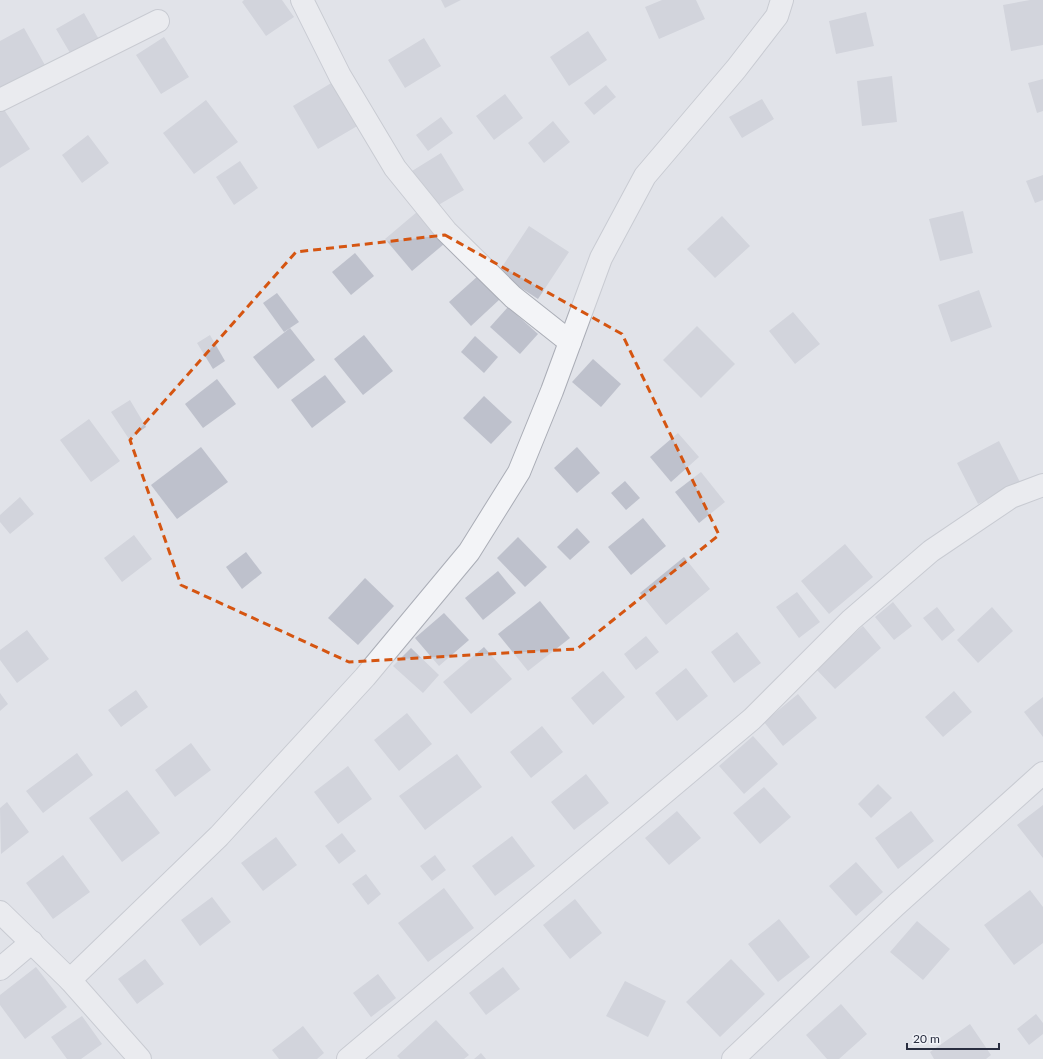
<svg xmlns="http://www.w3.org/2000/svg" width="1043" height="1059" font-family="Lato,sans-serif">
<rect width="100%" height="100%" fill="#e1e3e9"/>
<g fill="#bec1cc">
<path d="M244,0h38l12,17 -28,19 -24,-34z"/>
<path d="M441,0h20l-16,8z"/>
<path d="M662,0h34l9,19 -46,20 -14,-32z"/>
<path d="M1030,0h13v45l-32,6 -8,-46z"/>
<path d="M866,12l8,34 -38,8 -7,-33z"/>
<path d="M84,13l17,30 -28,15 -17,-29z"/>
<path d="M24,28l22,39 -46,25v-51z"/>
<path d="M588,31l19,29 -38,26 -19,-29z"/>
<path d="M164,37l25,40 -28,17 -25,-39z"/>
<path d="M424,38l17,28 -36,22 -17,-28z"/>
<path d="M892,76l5,46 -35,4 -5,-45z"/>
<path d="M1043,79v32l-6,2 -9,-30z"/>
<path d="M333,82l26,43 -41,24 -25,-43z"/>
<path d="M606,85l10,12 -22,18 -10,-12z"/>
<path d="M505,94l18,24 -29,22 -18,-24z"/>
<path d="M762,99l12,20 -32,19 -13,-21z"/>
<path d="M206,100l32,42 -44,32 -31,-41z"/>
<path d="M1,105l29,44 -30,19v-62z"/>
<path d="M441,117l12,16 -25,18 -12,-16z"/>
<path d="M553,121l17,21 -26,21 -16,-20z"/>
<path d="M88,135l21,28 -27,20 -20,-28z"/>
<path d="M441,153l23,37 -29,17 -23,-36z"/>
<path d="M240,161l18,27 -24,17 -18,-28z"/>
<path d="M1043,175v25l-8,3 -9,-22z"/>
<path d="M963,211l10,42 -33,8 -11,-42z"/>
<path d="M417,212l27,32 -32,27 -27,-32z"/>
<path d="M722,216l28,30 -35,32 -28,-29z"/>
<path d="M529,226l40,26 -31,47 -40,-26z"/>
<path d="M355,253l19,23 -23,19 -19,-23z"/>
<path d="M478,276l22,23 -29,27 -22,-24z"/>
<path d="M979,290l13,37 -41,15 -13,-37z"/>
<path d="M277,293l22,29 -15,10 -21,-29z"/>
<path d="M508,307l30,27 -18,20 -30,-27z"/>
<path d="M793,312l27,32 -25,20 -26,-33z"/>
<path d="M697,326l38,38 -34,34 -38,-38z"/>
<path d="M290,328l25,32 -37,29 -25,-32z"/>
<path d="M210,335l15,26 -12,8 -16,-26z"/>
<path d="M364,335l29,36 -30,24 -29,-36z"/>
<path d="M475,336l23,21 -14,16 -23,-21z"/>
<path d="M593,359l28,25 -20,23 -29,-25z"/>
<path d="M325,375l21,27 -34,26 -21,-28z"/>
<path d="M217,379l19,25 -33,24 -18,-24z"/>
<path d="M484,396l28,26 -21,22 -28,-26z"/>
<path d="M130,400l16,27 -17,12 -18,-27z"/>
<path d="M89,419l31,42 -29,21 -31,-42z"/>
<path d="M678,433l21,24 -28,25 -21,-25z"/>
<path d="M999,441l21,41 -42,22 -21,-41z"/>
<path d="M201,447l27,35 -51,37 -26,-34z"/>
<path d="M577,447l23,26 -23,20 -23,-25z"/>
<path d="M701,472l24,30 -26,21 -24,-31z"/>
<path d="M625,481l15,17 -14,12 -15,-17z"/>
<path d="M20,497l14,17 -24,20 -10,-12v-7z"/>
<path d="M643,518l23,28 -35,29 -23,-28z"/>
<path d="M577,528l13,14 -20,18 -13,-13z"/>
<path d="M134,535l18,24 -30,23 -18,-24z"/>
<path d="M518,537l29,30 -22,20 -28,-29z"/>
<path d="M845,544l28,33 -44,37 -28,-33z"/>
<path d="M246,552l16,21 -20,16 -16,-22z"/>
<path d="M684,557l26,32 -44,36 -26,-32z"/>
<path d="M498,571l18,22 -33,27 -18,-22z"/>
<path d="M365,578l29,28 -36,39 -30,-27z"/>
<path d="M797,592l23,30 -21,16 -23,-31z"/>
<path d="M540,601l30,37 -42,33 -30,-37z"/>
<path d="M893,602l19,24 -18,14 -19,-23z"/>
<path d="M937,607l18,23 -13,11 -19,-23z"/>
<path d="M992,607l21,24 -35,32 -21,-23z"/>
<path d="M444,613l25,27 -30,26 -24,-28z"/>
<path d="M863,626l18,22 -46,41 -20,-21z"/>
<path d="M27,630l22,29 -32,24 -17,-23v-10z"/>
<path d="M737,632l24,31 -27,20 -23,-31z"/>
<path d="M646,636l13,16 -23,18 -12,-16z"/>
<path d="M484,647l28,32 -41,35 -28,-32z"/>
<path d="M411,648l28,27 -16,18 -30,-27z"/>
<path d="M686,668l22,28 -31,25 -22,-28z"/>
<path d="M603,671l22,26 -32,28 -22,-27z"/>
<path d="M136,690l12,17 -27,20 -13,-17z"/>
<path d="M954,691l18,21 -29,25 -18,-20z"/>
<path d="M0,693l8,11 -8,7z"/>
<path d="M798,694l19,24 -34,28 -19,-24z"/>
<path d="M1043,697v40l-19,-25z"/>
<path d="M407,713l25,31 -33,27 -25,-31z"/>
<path d="M542,726l21,26 -32,26 -21,-26z"/>
<path d="M753,736l25,28 -34,30 -25,-28z"/>
<path d="M191,743l20,27 -36,27 -20,-27z"/>
<path d="M77,753l16,22 -50,38 -17,-22z"/>
<path d="M457,754l25,33 -57,43 -26,-34z"/>
<path d="M348,766l24,33 -34,25 -24,-32z"/>
<path d="M586,774l23,29 -35,27 -23,-28z"/>
<path d="M878,784l14,14 -21,20 -13,-14z"/>
<path d="M764,787l27,30 -31,27 -27,-31z"/>
<path d="M127,790l33,43 -38,29 -33,-44z"/>
<path d="M7,802l22,30 -28,22 -1,-46z"/>
<path d="M1043,805v53l-26,-33z"/>
<path d="M677,811l24,27 -32,27 -24,-27z"/>
<path d="M911,811l23,30 -36,28 -23,-31z"/>
<path d="M342,833l14,18 -17,13 -14,-18z"/>
<path d="M512,836l23,30 -40,30 -23,-30z"/>
<path d="M276,837l21,28 -34,26 -22,-28z"/>
<path d="M63,855l27,37 -37,27 -27,-36z"/>
<path d="M435,855l11,15 -14,11 -12,-15z"/>
<path d="M856,862l27,30 -27,24 -27,-30z"/>
<path d="M366,874l15,20 -13,11 -16,-21z"/>
<path d="M444,888l30,40 -46,34 -30,-39z"/>
<path d="M1030,890l13,17v36l-29,22 -30,-40z"/>
<path d="M212,897l19,25 -31,24 -19,-26z"/>
<path d="M575,899l27,34 -32,26 -27,-34z"/>
<path d="M779,919l31,38 -32,25 -30,-38z"/>
<path d="M917,921l33,28 -27,31 -33,-28z"/>
<path d="M145,959l19,25 -27,20 -19,-25z"/>
<path d="M731,959l34,35 -45,43 -34,-35z"/>
<path d="M36,967l31,40 -42,32 -25,-34v-10z"/>
<path d="M503,967l17,22 -34,26 -17,-22z"/>
<path d="M378,974l18,24 -25,19 -18,-24z"/>
<path d="M625,981l41,20 -18,36 -42,-21z"/>
<path d="M841,1004l26,30 -28,25h-12l-21,-24z"/>
<path d="M1036,1014l7,9v11l-14,11 -12,-16z"/>
<path d="M82,1016l20,28 -21,15h-14l-16,-22z"/>
<path d="M436,1020l33,35 -5,4h-64l-3,-3z"/>
<path d="M970,1024l21,31 -5,4h-52l-4,-7z"/>
<path d="M303,1026l21,27 -7,6h-38l-7,-9z"/>
<path d="M481,1053l5,6h-12z"/>
</g>
<g fill="none" stroke-linecap="round" stroke-linejoin="round">
<g stroke="#aaadb6" stroke-width="24">
<g id="minor">
<path d="M302,0l38,76 55,92 51,63 67,66 57,45"/>
<path d="M0,100l158,-79"/>
<path d="M0,912l70,68 70,79"/>
<path d="M0,969l32,-27"/>
<path d="M70,980l149,-144 146,-159 104,-125 50,-80 33,-81 49,-133 44,-82 91,-107 41,-53 5,-16"/>
<path d="M348,1059l404,-340 99,-99 80,-69 80,-54 32,-12"/>
<path d="M733,1059l163,-154 147,-132"/>
</g>
</g>
<use href="#minor" stroke="#f3f4f7" stroke-width="22"/>
</g>
<path d="M0 0H1043V1059H0ZM445,235l177,99 97,201 -142,114 -228,13 -168,-77 -51,-145 166,-188z" fill="#e1e3e9" fill-opacity=".55" fill-rule="evenodd"/>
<path fill="none" stroke="#d55511" stroke-width="3" stroke-dasharray="8 5" stroke-linejoin="round" d="M445,235l177,99 97,201 -142,114 -228,13 -168,-77 -51,-145 166,-188z"/>
<path d="M907 1043v6h92v-6" fill="none" stroke="#292e40" stroke-width="2"/>
<text x="913" y="1043" font-size="12" fill="#292e40" stroke="#f0f2f7" stroke-width="3" paint-order="stroke">20 m</text>
</svg>
